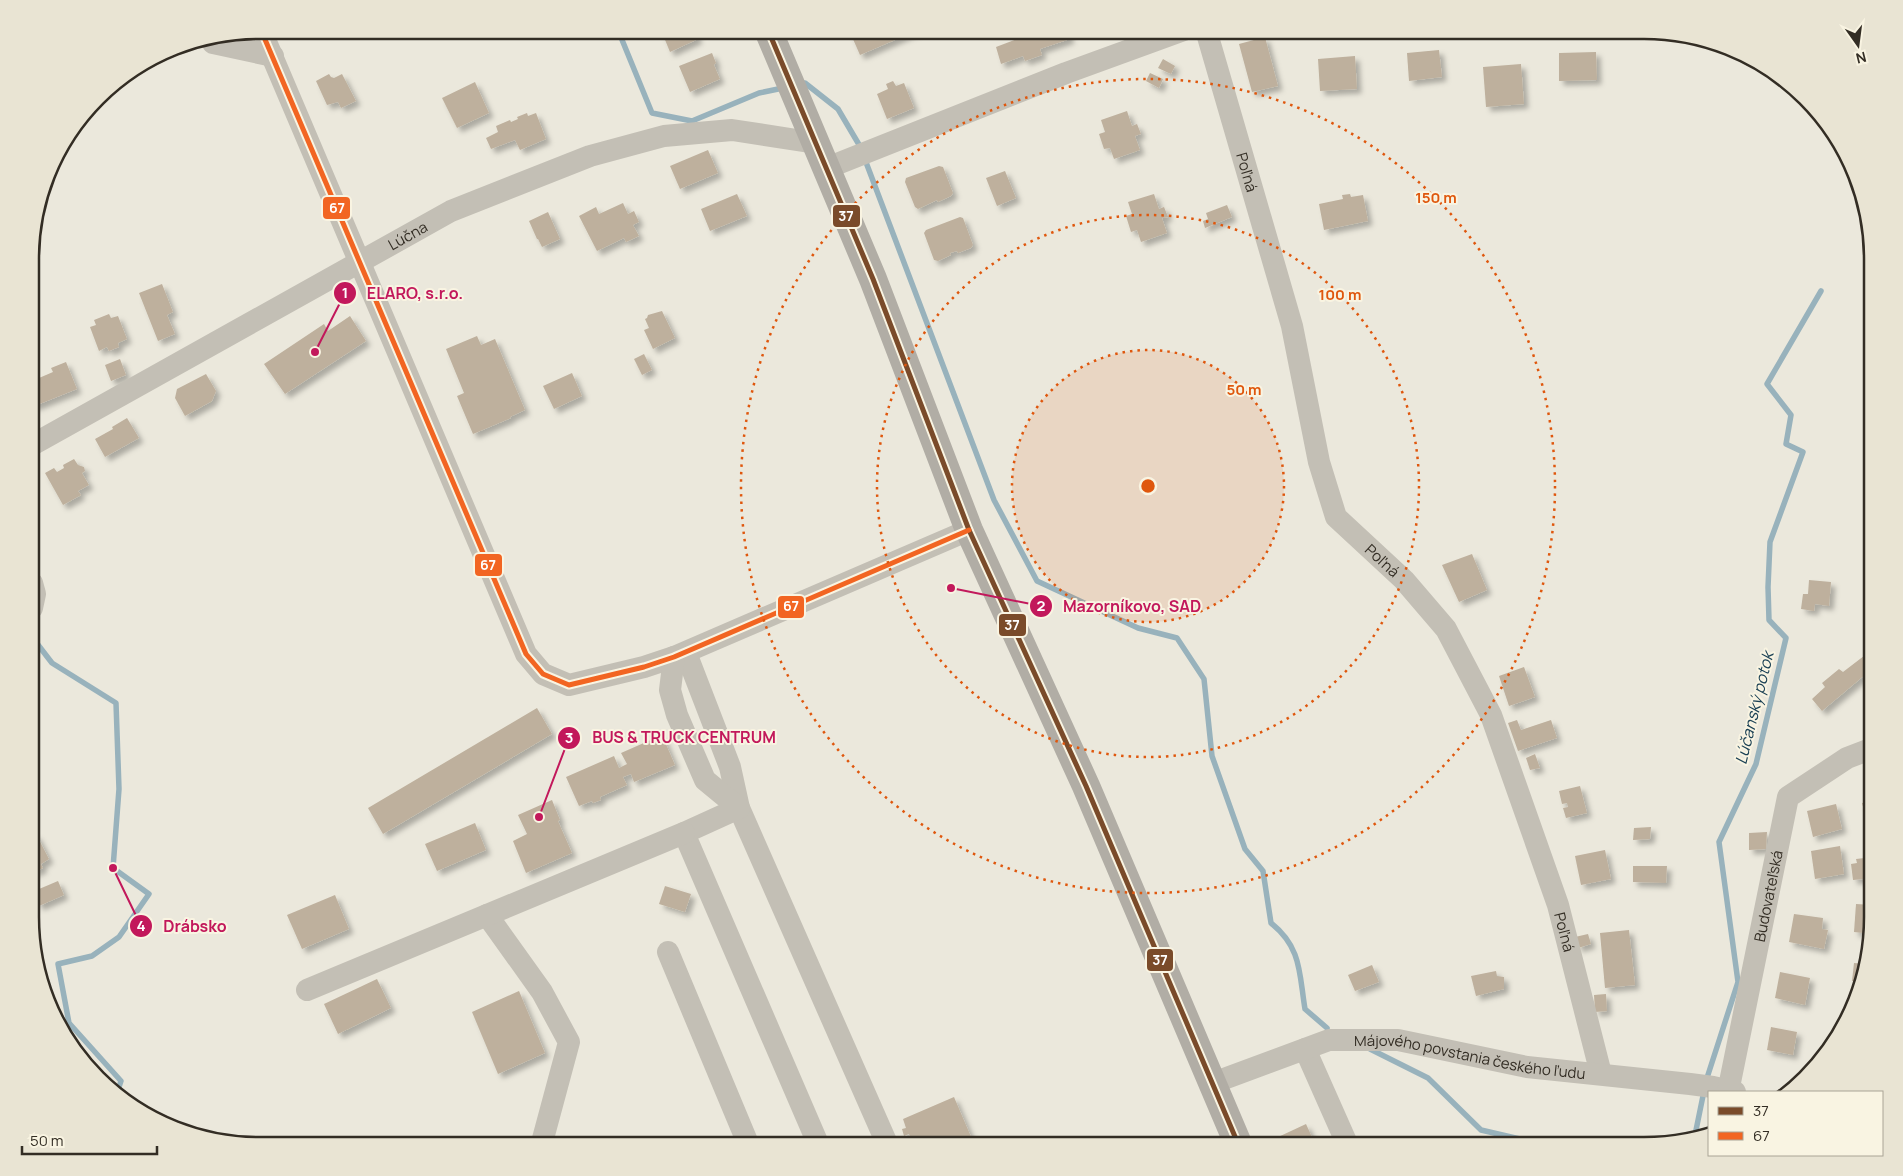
<svg xmlns="http://www.w3.org/2000/svg" width="1903" height="1176" font-family="Manrope,sans-serif">
<defs>
<filter id="shadow"><feDropShadow dx="4.5" dy="4.5" stdDeviation="2.5" flood-color="#0004"/></filter>
</defs>
<rect width="100%" height="100%" fill="#ebe8dc"/>
<g fill="none" stroke-linecap="round" stroke-linejoin="round">
<g stroke="#98b2bc" stroke-width="5.5">
<path d="M618,30l34,83 40,8 67,-28 24,-5"/>
<path d="M800,84l5,-1 33,26 23,39"/>
<path d="M864,157l130,343 43,81 101,47 39,10 27,41 8,77 33,93 18,22 8,52c31,25 28,50 34,86l22,19"/>
<path d="M32,637l20,26 64,40 3,86 -6,79 36,26 -30,43 -27,19 -34,8 11,59 52,58 -4,12"/>
<path d="M1370,1049l58,29 53,52 43,10 54,6"/>
<path d="M1706,1081l32,-99 -19,-140 37,-78 30,-126 -17,-18 -1,-33 2,-45 33,-90 -17,-8 5,-29 -24,-31 54,-93"/>
<path d="M1695,1135l9,-44"/>
</g>
</g>
<g fill="#beb09d" filter="url(#shadow)">
<path d="M661,30h33l4,9 -28,13z"/>
<path d="M849,30h69l-58,25z"/>
<path d="M1014,30h53l3,9 -30,10 2,6 -17,6 -2,-5 -22,8 -5,-17 21,-8z"/>
<path d="M1265,37l13,49 -26,6 -13,-48z"/>
<path d="M1439,50l3,27 -33,4 -2,-28z"/>
<path d="M1596,52l1,28 -38,1v-28z"/>
<path d="M712,53l4,10 -2,2 6,14 -30,13 -11,-26z"/>
<path d="M1355,56l2,33 -37,2 -2,-32z"/>
<path d="M1163,59l12,7 -4,8 -13,-6z"/>
<path d="M1521,64l3,40 -38,3 -3,-40z"/>
<path d="M1150,73l13,6 -4,9 -13,-7z"/>
<path d="M329,74l2,3 3,1 8,-4 14,27 -15,7 -3,-6 -11,3 -11,-24z"/>
<path d="M893,81l3,5 8,-3 10,25 -27,11 -10,-25 11,-5 -2,-5z"/>
<path d="M475,82l14,31 -32,15 -15,-30z"/>
<path d="M1127,111l5,15 5,-2 4,10 -6,2 5,14 -26,9 -4,-11 -6,1 -5,-15 6,-2 -4,-12z"/>
<path d="M527,113l1,3 8,-3 10,26 -26,11 -5,-10 -24,9 -5,-11 12,-6 -2,-6 14,-6 1,2 7,-3 -1,-2z"/>
<path d="M708,150l10,23 -38,16 -10,-23z"/>
<path d="M939,166l4,1 10,26 -2,3 -13,6 -1,-2 -19,9 -3,-2 -10,-25 1,-4z"/>
<path d="M1005,171l11,27 -19,8 -11,-28z"/>
<path d="M737,194l10,22 -37,15 -9,-22z"/>
<path d="M1154,194l5,15 5,-2 4,10 -6,1 5,15 -26,9 -4,-12 -6,2 -5,-16 6,-2 -4,-12z"/>
<path d="M1350,194l1,3 12,-2 5,26 -44,9 -5,-26 24,-5 -1,-4z"/>
<path d="M623,203l5,11 6,-3 5,11 -6,3 6,11 -13,6 -2,-4 -27,13 -18,-35 17,-9 3,7z"/>
<path d="M1227,205l5,12 -27,11 -2,-7 5,-2 -2,-6z"/>
<path d="M548,212l12,27 -18,8 -4,-8h-1l-8,-18z"/>
<path d="M960,217l3,1 10,27 -2,3 -13,5 -1,-2 -7,2 1,2 -13,6 -4,-1 -10,-27 2,-3z"/>
<path d="M162,284l11,28 -6,3 8,19 -17,7 -19,-48z"/>
<path d="M662,311l13,27 -22,11 -9,-19 5,-2 -4,-9 2,-1 1,-3z"/>
<path d="M109,314l2,4 7,-2 9,23 -9,4 1,4 -10,4 -2,-4 -8,4 -9,-24 6,-2 -2,-5z"/>
<path d="M350,316l16,25 -81,53 -21,-30 60,-40 4,7z"/>
<path d="M477,336l4,9 14,-6 30,71 -15,7 1,1 -38,16 -16,-38 7,-3 -18,-44z"/>
<path d="M644,354l8,16 -10,5 -8,-16z"/>
<path d="M120,359l6,16 -15,6 -6,-16z"/>
<path d="M66,362l11,27 -45,18v-26l21,-9 -2,-4z"/>
<path d="M572,373l10,23 -28,13 -11,-23z"/>
<path d="M206,374l10,17 -4,10 -27,15 -10,-18 2,-9z"/>
<path d="M127,418l12,20 -34,19 -10,-18 18,-10 -1,-2z"/>
<path d="M74,459l4,6 6,2 1,4 -3,2 7,12 -11,6 3,4 -18,10 -18,-32 9,-5 3,4 7,-4 -1,-3z"/>
<path d="M1472,554l15,36 -28,12 -17,-37z"/>
<path d="M1809,580l22,2 -2,24 -14,-2 -1,7 -13,-2 2,-15h5z"/>
<path d="M1873,649v19l-51,43 -10,-12 13,-12 -3,-4 17,-14 4,3z"/>
<path d="M1524,667l11,30 -26,9 -10,-30z"/>
<path d="M537,708l15,26 -169,100 -15,-26z"/>
<path d="M1517,720l4,10 30,-10 6,18 -39,13 -10,-28z"/>
<path d="M662,735l13,30 -41,17 -3,-8 -8,3 4,8 -27,12 1,3 -8,3 -1,-2 -13,5 -13,-29 48,-21 5,12 8,-4 -6,-11z"/>
<path d="M1535,754l5,14 -10,2 -4,-12z"/>
<path d="M1580,786l7,27 -21,5 -3,-10 5,-1 -1,-4 -5,1 -3,-13z"/>
<path d="M552,800l8,20 -2,1 14,32 -46,20 -13,-32 14,-7 -9,-19z"/>
<path d="M1873,801v20l-6,1 -5,-19z"/>
<path d="M1836,804l6,25 -29,8 -6,-26z"/>
<path d="M475,823l11,27 -49,21 -12,-27z"/>
<path d="M1651,827l-1,12 -17,1 1,-12z"/>
<path d="M1767,832l-1,17 -17,1v-17z"/>
<path d="M36,834l13,25 -8,5 2,4 -10,5 -1,-37z"/>
<path d="M1840,846l4,28 -29,5 -4,-28z"/>
<path d="M1605,850l6,29 -30,6 -6,-29z"/>
<path d="M1873,857v21l-20,2 -2,-16 6,-1 -1,-4z"/>
<path d="M1633,866h34l-1,17 -33,-1z"/>
<path d="M58,881l6,14 -25,11 -7,-14z"/>
<path d="M665,886l26,8 -6,18 -26,-8z"/>
<path d="M335,895l14,34 -47,20 -15,-34z"/>
<path d="M1856,904l17,1 -1,29 -18,-2z"/>
<path d="M1794,914l29,4 -1,11 6,1 -4,19 -35,-7z"/>
<path d="M1629,930l6,55 -30,3 -5,-55z"/>
<path d="M1588,934l3,10 -13,4 -3,-11z"/>
<path d="M1854,963l12,1 -3,18 -11,-1z"/>
<path d="M1372,965l7,17 -24,9 -7,-16z"/>
<path d="M1496,971l1,5 7,1v12l-28,7 -5,-20z"/>
<path d="M1780,972l30,6 -5,27 -30,-7z"/>
<path d="M377,979l14,29 -53,26 -14,-30z"/>
<path d="M519,991l26,62 -47,21 -26,-62z"/>
<path d="M1606,994l1,17 -12,1 -1,-17z"/>
<path d="M1771,1027l26,5 -4,23 -26,-5z"/>
<path d="M954,1097l21,49h-61l-5,-12 -5,2 -2,-7 4,-1 -3,-9z"/>
<path d="M1306,1124l10,22h-37l-3,-8z"/>
</g>
<g fill="none" stroke-linecap="round" stroke-linejoin="round">
<g stroke="#c3bfb5" stroke-width="22">
<path d="M261,30l265,624 17,20 26,11 75,-18 30,-10 295,-127"/>
<path id="s1" d="M1206,30l86,296 27,136 17,55 68,63 42,49 45,86 67,190 43,169"/>
<path d="M213,43l60,13"/>
<path d="M827,168l239,-95 118,-43"/>
<path id="s2" d="M32,445l419,-234 139,-55 74,-20 68,-6 84,13"/>
<path d="M32,583l3,11 -3,14"/>
<path d="M686,653l44,114 9,41 149,338"/>
<path d="M674,657l-4,33 7,25 28,65 34,28 -55,25 135,313"/>
<path d="M487,915l55,77 27,50 -28,104"/>
<path d="M668,952l81,194"/>
<path d="M307,990l377,-157"/>
<path d="M1305,1049l43,97"/>
<path id="s3" d="M1213,1083l116,-43h69l129,27 163,17 23,3 22,5"/>
<path id="s4" d="M1728,1092l60,-295 59,-39 26,-10"/>
</g>
<path stroke="#b1ada5" stroke-width="28" d="M768,30l105,249 96,251 117,256 153,360"/>
<g stroke="#f9f4e2" stroke-width="9">
<path id="bus-1" d="M768,30l105,249 96,251 117,256 153,360"/>
</g>
<g stroke="#f9f4e2" stroke-width="9">
<path id="bus-2" d="M261,30l265,624 17,20 26,11 75,-18 30,-10 295,-127"/>
</g>
<use href="#bus-1" stroke="#7a4b2a" stroke-width="5"/>
<use href="#bus-2" stroke="#f26522" stroke-width="5"/>
</g>
<circle cx="1148" cy="486" r="136" fill="#df570d" fill-opacity=".12"/>
<g fill="none" stroke="#df570d" stroke-width="2.5" stroke-dasharray="2.5 5">
<circle cx="1148" cy="486" r="136"/>
<circle cx="1148" cy="486" r="271"/>
<circle cx="1148" cy="486" r="407"/>
</g>
<g text-anchor="middle" dominant-baseline="central" stroke-width="4" stroke-linejoin="round" paint-order="stroke">
<g font-size="15" fill="#332d24" stroke="#f9f4e2">
<text stroke="none"><textPath href="#s1" startOffset="148">Poľná</textPath></text>
<text stroke="none"><textPath href="#s2" startOffset="430">Lúčna</textPath></text>
<text stroke="none"><textPath href="#s1" startOffset="568">Poľná</textPath></text>
<text stroke="none"><textPath href="#s4" startOffset="200">Budovateľská</textPath></text>
<text stroke="none"><textPath href="#s1" startOffset="988">Poľná</textPath></text>
<text stroke="none"><textPath href="#s3" startOffset="266">Májového povstania českého ľudu</textPath></text>
</g>
<g font-size="16" font-style="italic" fill="#1a4054" stroke="#f9f4e2">
<text transform="translate(1754 708) rotate(-76)">Lúčanský potok</text>
</g>
</g>
<path d="M0 0H1903V1176H0ZM259 39H1644A220 220 0 0 1 1864 259V917A220 220 0 0 1 1644 1137H259A220 220 0 0 1 39 917V259A220 220 0 0 1 259 39Z" fill="#e9e4d3" fill-rule="evenodd"/>
<path fill="none" stroke="#332d24" stroke-width="2.5" d="M259 39H1644A220 220 0 0 1 1864 259V917A220 220 0 0 1 1644 1137H259A220 220 0 0 1 39 917V259A220 220 0 0 1 259 39Z"/>
<circle cx="1148" cy="486" r="8" fill="#df570d" stroke="#f9f4e2" stroke-width="2.5"/>
<g font-size="15" text-anchor="middle" font-weight="bold" fill="#df570d" stroke="#f9f4e2" stroke-width="4" stroke-linejoin="round" paint-order="stroke">
<text x="1436" y="203">150 m</text>
<text x="1340" y="300">100 m</text>
<text x="1244" y="395">50 m</text>
</g>
<path fill="none" stroke="#c2185b" stroke-width="2" d="M315 352L345 293M951 588L1041 606M539 817L569 738M113 868L141 926"/>
<g fill="#c2185b" stroke="#f9f4e2" stroke-width="2">
<circle cx="315" cy="352" r="5"/>
<circle cx="951" cy="588" r="5"/>
<circle cx="539" cy="817" r="5"/>
<circle cx="113" cy="868" r="5"/>
<circle cx="345" cy="293" r="12"/>
<circle cx="1041" cy="606" r="12"/>
<circle cx="569" cy="738" r="12"/>
<circle cx="141" cy="926" r="12"/>
</g>
<g font-size="15" text-anchor="middle" font-weight="bold" fill="#fff">
<text x="345" y="298">1</text>
<text x="1041" y="611">2</text>
<text x="569" y="743">3</text>
<text x="141" y="931">4</text>
</g>
<g font-size="16" text-anchor="middle" font-weight="bold" fill="#c2185b" stroke="#f9f4e2" stroke-width="4" stroke-linejoin="round" paint-order="stroke">
<text x="415" y="299">ELARO, s.r.o.</text>
<text x="1132" y="612">Mazorníkovo, SAD</text>
<text x="684" y="743">BUS &amp; TRUCK CENTRUM</text>
<text x="195" y="932">Drábsko</text>
</g>
<g stroke="#f9f4e2" stroke-width="2">
<rect x="322" y="196" width="29" height="24" rx="5" fill="#f26522"/>
<rect x="832" y="204" width="29" height="24" rx="5" fill="#7a4b2a"/>
<rect x="474" y="553" width="29" height="24" rx="5" fill="#f26522"/>
<rect x="777" y="595" width="28" height="24" rx="5" fill="#f26522"/>
<rect x="998" y="613" width="29" height="24" rx="5" fill="#7a4b2a"/>
<rect x="1146" y="948" width="28" height="24" rx="5" fill="#7a4b2a"/>
</g>
<g font-size="14" text-anchor="middle" font-weight="bold" fill="#fff">
<text x="337" y="213">67</text>
<text x="846" y="221">37</text>
<text x="488" y="570">67</text>
<text x="791" y="611">67</text>
<text x="1012" y="630">37</text>
<text x="1160" y="965">37</text>
</g>
<rect x="1708" y="1091" width="175" height="65" fill="#f9f4e2" stroke="#aaa496"/>
<rect x="1718" y="1107" width="25" height="8" fill="#7a4b2a" stroke="#aaa496"/>
<text x="1753" y="1116" font-size="15" fill="#332d24">37</text>
<rect x="1718" y="1132" width="25" height="8" fill="#f26522" stroke="#aaa496"/>
<text x="1753" y="1141" font-size="15" fill="#332d24">67</text>
<g transform="translate(1858 45) rotate(166)" stroke="#f9f4e2" stroke-width="4" paint-order="stroke">
<path d="M0-4L9 19L0 12L-9 19Z" fill="#332d24"/>
<text y="-8" font-size="14" font-weight="bold" text-anchor="middle" fill="#332d24">N</text>
</g>
<path d="M22 1146v8h135v-8" fill="none" stroke="#332d24" stroke-width="2.5"/>
<text x="30" y="1146" font-size="15" fill="#332d24" stroke="#f9f4e2" stroke-width="4" paint-order="stroke">50 m</text>
</svg>
